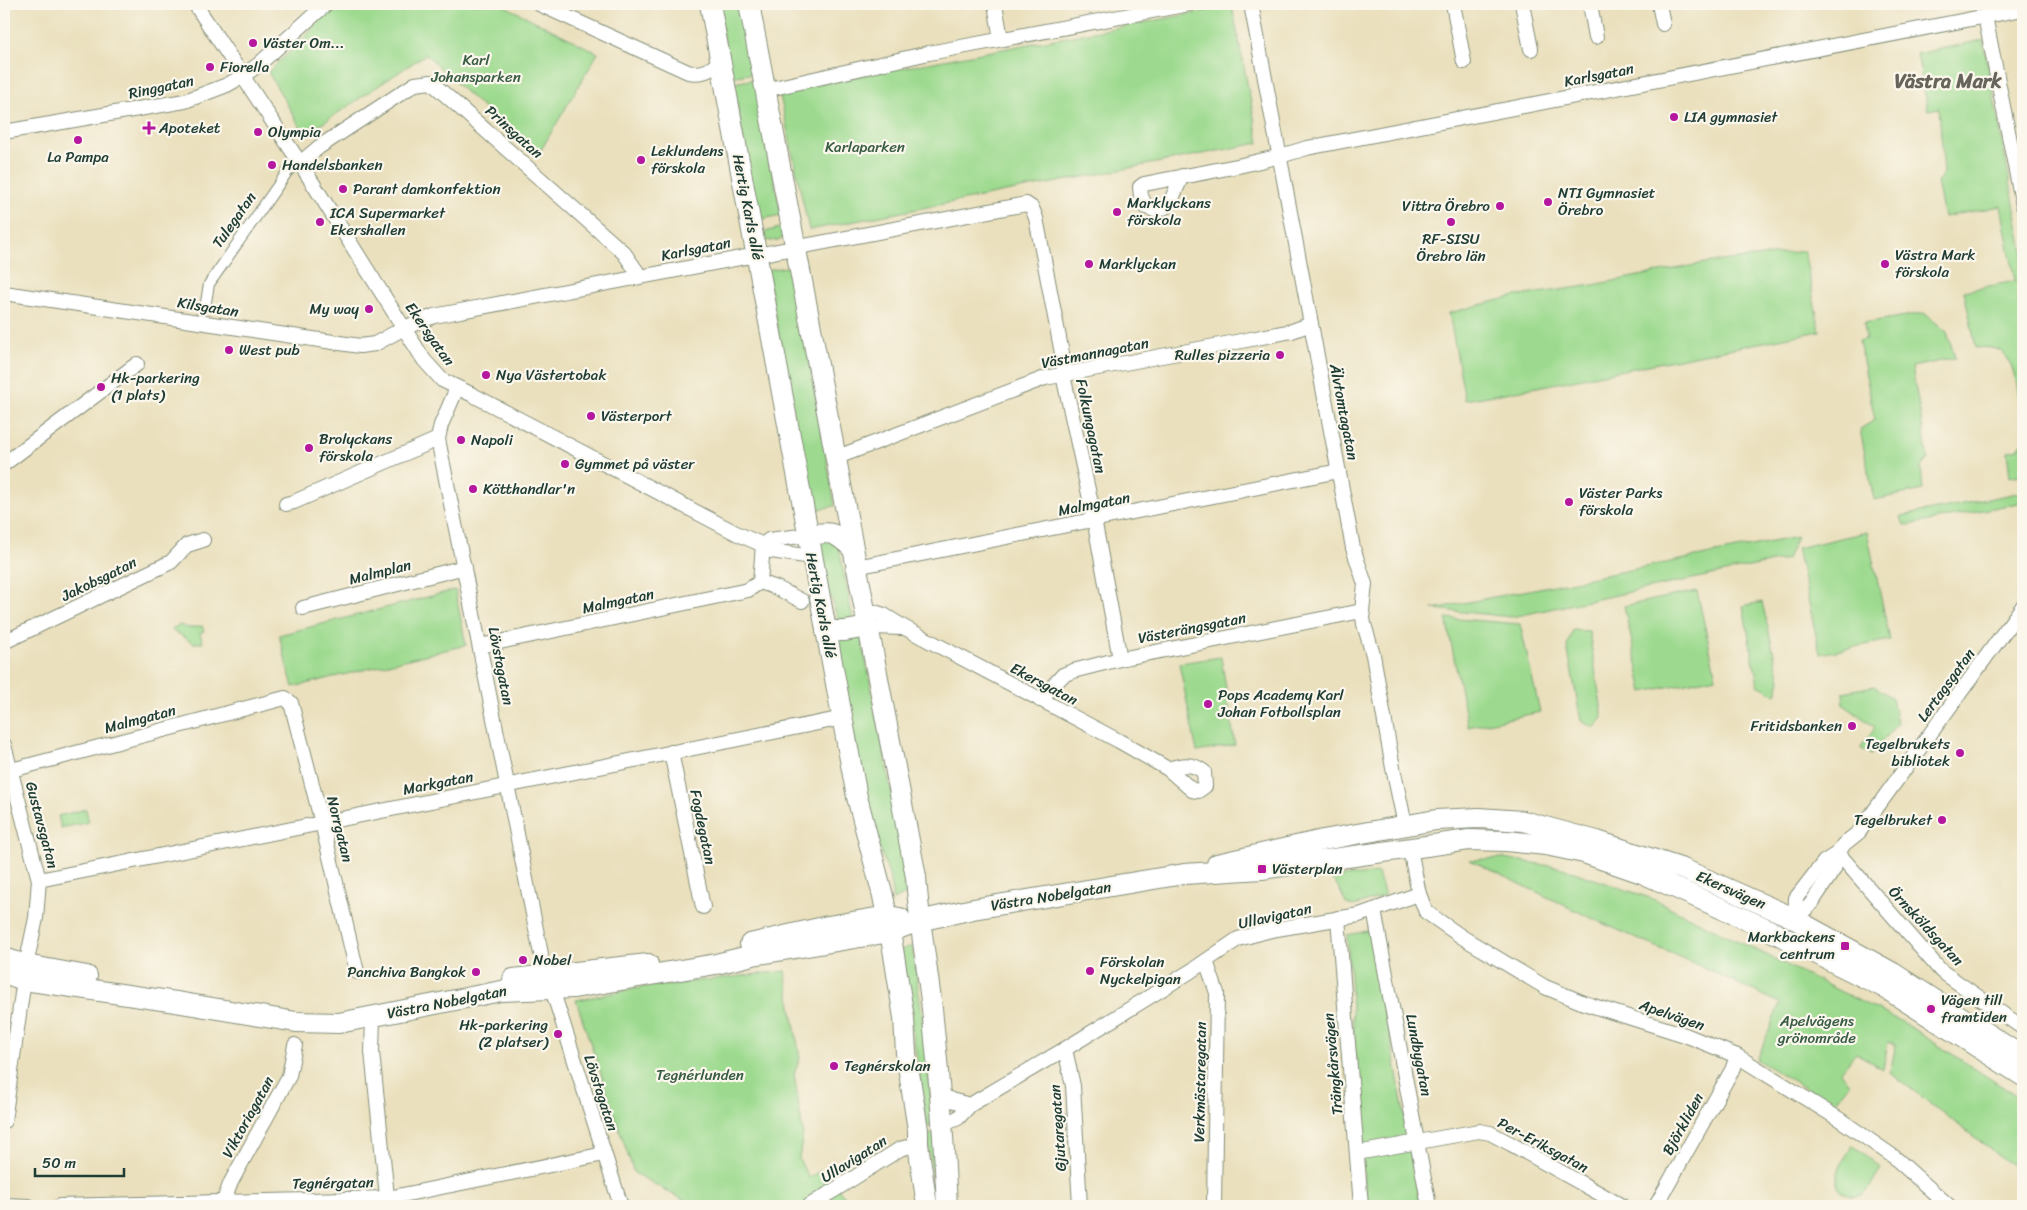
<svg xmlns="http://www.w3.org/2000/svg" width="2027" height="1210" font-family="Sriracha,sans-serif">
<rect width="100%" height="100%" fill="#fbf7ec"/>
<filter id="ink" filterUnits="userSpaceOnUse"><feTurbulence type="fractalNoise" baseFrequency=".02" numOctaves="2"/><feDisplacementMap in="SourceGraphic" scale="10" xChannelSelector="R" yChannelSelector="G"/><feConvolveMatrix kernelMatrix="1 2 1 2 8 2 1 2 1" color-interpolation-filters="sRGB"/></filter>
<filter id="wash" filterUnits="userSpaceOnUse"><feTurbulence type="fractalNoise" baseFrequency=".0096" numOctaves="4" result="noise"/><feDisplacementMap in="SourceGraphic" scale="20" xChannelSelector="R" yChannelSelector="G"/><feGaussianBlur stdDeviation="1.12" result="paint"/><feColorMatrix in="noise" values="0 0 0 0 0 0 0 0 0 0 0 0 0 0 0 0 0 1.4 0 .05"/><feComposite in="paint" operator="in"/></filter>
<g filter="url(#wash)">
<rect width="100%" height="100%" fill="#eae0bd"/>
<g fill="#9dda8f" stroke="#5e8c62">
<path d="M335,4h166l97,49 -60,102 -74,-64 -38,-37 -121,81 -37,-63 34,-32z"/>
<path d="M717,4h25l13,69 -24,4z"/>
<path d="M1232,6l27,137 -450,87 -30,-139z"/>
<path d="M1983,40l40,211v171c-3,-17 -7,-60 -21,-70 -6,-5 -18,-5 -26,-4l-12,-57 51,-10 -14,-75 -57,11 -7,-35 7,-9 -5,-65 -11,2 -11,-56z"/>
<path d="M756,79l25,136 -23,5 -25,-137z"/>
<path d="M784,227l-1,11c-7,3 -15,5 -21,-1l-2,-4z"/>
<path d="M1804,251l16,80 -303,60 -52,9 -16,-87 62,-16 82,-12 112,-22z"/>
<path d="M792,266l43,240 -25,5 -43,-241z"/>
<path d="M1924,313l23,19 8,26 -43,9 16,92 -7,8 2,23 -49,10 -14,-71 15,-9 -16,-79 7,-2 -2,-16z"/>
<path d="M2023,442v32l-13,3 -3,-26 11,-2z"/>
<path d="M2023,492v10l-119,24 -3,-10z"/>
<path d="M1867,532l23,108 -70,14 -23,-106z"/>
<path d="M1797,537l-10,22 -275,58 -79,-8z"/>
<path d="M827,539l12,8 14,73 -11,3 -4,-3 -7,-23 -5,-8 -9,-38 3,-11z"/>
<path d="M455,590l11,55 -173,42 -14,-52z"/>
<path d="M1697,591l19,86 -73,15 -19,-86z"/>
<path d="M1762,602l18,78 -4,15 -18,-10 -15,-79z"/>
<path d="M1446,618l74,6 20,88 -72,15z"/>
<path d="M180,625l8,3 14,-2 2,5 -4,2 3,10h-10l-22,-14z"/>
<path d="M1573,630l16,1 14,87 -9,10 -13,-7 -14,-75z"/>
<path d="M861,635l50,257 -18,8 -4,-25 -19,-54 -37,-184z"/>
<path d="M1221,657l14,88 -38,7 -18,-89z"/>
<path d="M1874,686l18,12 5,25 -26,32 -11,-7 15,-21 -31,-22 -1,-13z"/>
<path d="M86,809l3,13 -28,6 -3,-12z"/>
<path d="M1504,858l58,10 91,31 251,124 119,77v74l-133,-101 6,-29 -8,-2 -5,27 -27,-16 -16,19 9,12 -16,20 -76,-44 23,-57 -71,-33 -116,-51 -123,-59z"/>
<path d="M1378,873l7,23 -31,10 -8,-2 -7,-16 -8,-10z"/>
<path d="M1372,930l48,276h-51l-5,-24 -17,-247z"/>
<path d="M912,946l13,88 8,91 -6,1 -27,-176z"/>
<path d="M785,971l15,87 -6,16 9,59 -4,26 10,19 12,-8 33,36h-160l-60,-33 -58,-173 69,-13z"/>
<path d="M926,1134h11l1,56 -3,3z"/>
<path d="M1853,1145l28,23c-5,8 -11,21 -18,26 -5,3 -10,3 -15,1 -24,-9 -3,-37 5,-50z"/>
</g>
</g>
<g filter="url(#ink)">
<g fill="none" stroke-linecap="round" stroke-linejoin="round">
<g stroke="#848e78" stroke-width="12">
<path id="pedestrian" d="M206,302l3,-18 79,-113 12,-8"/>
</g>
<g stroke="#848e78" stroke-width="16">
<g id="minor">
<path d="M195,4l105,159 124,197 18,20 31,15 263,138 27,12 8,6 41,6"/>
<path d="M539,4l149,68c15,3 22,-2 33,-11"/>
<path d="M995,4l6,35"/>
<path d="M1251,4l102,544 12,36 -3,27 2,13 9,31 20,113 12,57"/>
<path d="M1453,4l11,58"/>
<path d="M1522,4l9,45"/>
<path d="M1590,4l6,33"/>
<path d="M1659,4l4,20"/>
<path d="M1985,16l38,190"/>
<path d="M765,90l164,-37 260,-49"/>
<path d="M4,132l181,-31 42,-16 16,-9 15,-11 68,-61"/>
<path d="M300,163l19,-16 96,-63 16,-2 193,171 16,23"/>
<path d="M1182,176l-13,29 -12,6 -11,-4 -5,-11 -1,-9 4,-3c55,-11 110,-19 163,-36l716,-139"/>
<path d="M4,293l356,53 15,-2 29,-16 30,-12 592,-112 6,4 4,10 28,146 -1,11 29,133 28,151"/>
<path d="M457,388l-16,37 -3,14 103,515"/>
<path d="M835,458l210,-80 191,-36 56,-11 19,-7"/>
<path d="M4,464l133,-100"/>
<path d="M286,504l8,-2 144,-63"/>
<path d="M763,545l6,-5 39,-5"/>
<path d="M856,567l483,-96"/>
<path d="M760,582l17,6 25,13"/>
<path d="M303,608l162,-41"/>
<path d="M864,609l20,6 21,13 214,113 49,28 24,21 6,1 7,-5 -1,-14c-12,-10 -23,-7 -36,-3"/>
<path d="M868,627l37,1"/>
<path d="M4,642l167,-80 16,-17 16,-5"/>
<path d="M480,646l268,-56 12,-8 3,-37"/>
<path d="M1040,700l23,-25 10,-4 47,-12 242,-48"/>
<path d="M4,745l35,135 -3,38 -10,47 -22,156"/>
<path d="M671,752l32,155"/>
<path d="M4,772l281,-74 6,5 31,120 35,149"/>
<path d="M1410,849l9,45 7,18 36,25 83,50 39,16 101,32 52,21 102,63 55,38 55,49"/>
<path d="M1838,853l103,118 82,57"/>
<path d="M39,880l804,-162"/>
<path d="M1374,910l55,296"/>
<path d="M1338,918l23,288"/>
<path d="M1795,919l16,-15 23,-35 4,-16 6,-9 15,-12 164,-226"/>
<path d="M1795,919l1,-21 28,-36 14,-9"/>
<path d="M1206,961l11,32 -3,213"/>
<path d="M552,989l69,217"/>
<path d="M373,1017l-1,35 16,154"/>
<path d="M1065,1049l8,37 7,120"/>
<path d="M940,1094l11,6 19,5"/>
<path d="M942,1125l16,-7 12,-13 95,-56 126,-78 47,-32 33,-9 88,-15 60,-21"/>
<path d="M1357,1153l122,-22 11,2 21,11 111,62"/>
<path d="M225,1202l1,-7 5,-13 58,-106 6,-31"/>
<path d="M4,1205l24,1"/>
<path d="M60,1206l328,-8 216,-44"/>
<path d="M809,1206l91,-57 18,-5"/>
<path d="M1656,1206l76,-136 5,-14"/>
</g>
</g>
<g stroke="#848e78" stroke-width="22">
<g id="secondary">
<path d="M710,4l147,793 26,99 10,53 11,69 2,35 12,77v14l9,62"/>
<path d="M749,4l167,873c3,45 11,88 16,132 7,66 12,131 15,197"/>
<path d="M808,535c23,-4 27,-3 44,13"/>
<path d="M826,631h19l23,-4"/>
<path d="M1217,864l106,-24 113,-20 43,-2 44,3 74,20 86,28 106,47 104,57 130,84"/>
<path d="M750,944l78,-18 60,-10 12,2"/>
<path d="M4,958l22,7 61,11"/>
<path d="M4,973l20,7 152,22 120,20 43,1 162,-32 73,-3 142,-24 37,-9 137,-23 29,-11 54,-12 211,-35 78,-5 207,-29 37,1 40,4 38,8 58,20 121,54 122,61 138,88"/>
<path d="M513,979l135,-15"/>
</g>
</g>
<use href="#pedestrian" stroke="#fff" stroke-width="10"/>
<use href="#minor" stroke="#fff" stroke-width="14"/>
<use href="#secondary" stroke="#fff" stroke-width="20"/>
</g>
</g>
<g fill="#b5179e" stroke="#fbf7ec" stroke-width="2">
<circle cx="253" cy="43" r="5"/>
<circle cx="210" cy="67" r="5"/>
<circle cx="1674" cy="117" r="5"/>
<path d="M146.5 120.5h5v5h5v5h-5v5h-5v-5h-5v-5h5z"/>
<circle cx="258" cy="132" r="5"/>
<circle cx="78" cy="140" r="5"/>
<circle cx="641" cy="160" r="5"/>
<circle cx="272" cy="165" r="5"/>
<circle cx="343" cy="189" r="5"/>
<circle cx="1548" cy="202" r="5"/>
<circle cx="1500" cy="206" r="5"/>
<circle cx="1117" cy="212" r="5"/>
<circle cx="320" cy="222" r="5"/>
<circle cx="1451" cy="222" r="5"/>
<circle cx="1089" cy="264" r="5"/>
<circle cx="1885" cy="264" r="5"/>
<circle cx="369" cy="309" r="5"/>
<circle cx="229" cy="350" r="5"/>
<circle cx="1280" cy="355" r="5"/>
<circle cx="486" cy="375" r="5"/>
<circle cx="101" cy="387" r="5"/>
<circle cx="591" cy="416" r="5"/>
<circle cx="461" cy="440" r="5"/>
<circle cx="309" cy="448" r="5"/>
<circle cx="565" cy="464" r="5"/>
<circle cx="473" cy="489" r="5"/>
<circle cx="1569" cy="502" r="5"/>
<circle cx="1208" cy="704" r="5"/>
<circle cx="1852" cy="726" r="5"/>
<circle cx="1960" cy="753" r="5"/>
<circle cx="1942" cy="820" r="5"/>
<rect x="1257" y="864" width="10" height="10" rx="2.5"/>
<rect x="1840" y="941" width="10" height="10" rx="2.5"/>
<circle cx="523" cy="960" r="5"/>
<circle cx="1090" cy="971" r="5"/>
<circle cx="476" cy="972" r="5"/>
<circle cx="1931" cy="1009" r="5"/>
<circle cx="558" cy="1034" r="5"/>
<circle cx="834" cy="1066" r="5"/>
</g>
<g text-anchor="middle" dominant-baseline="central" stroke-width="4.5" stroke-linejoin="round" paint-order="stroke">
<g font-size="15" fill="#1f3d34" stroke="#fbf7ec" text-anchor="start">
<text x="263" y="43">Väster Om...</text>
<text x="220" y="67">Fiorella</text>
<text x="1684" y="117">LIA gymnasiet</text>
<text x="159" y="128">Apoteket</text>
<text x="268" y="132">Olympia</text>
<text x="651" y="151">Leklundens<tspan x="651" dy="17">förskola</tspan></text>
<text x="78" y="157" text-anchor="middle">La Pampa</text>
<text x="282" y="165">Handelsbanken</text>
<text x="353" y="189">Parant damkonfektion</text>
<text x="1558" y="193">NTI Gymnasiet<tspan x="1558" dy="17">Örebro</tspan></text>
<text x="1127" y="203">Marklyckans<tspan x="1127" dy="17">förskola</tspan></text>
<text x="1490" y="206" text-anchor="end">Vittra Örebro</text>
<text x="330" y="213">ICA Supermarket<tspan x="330" dy="17">Ekershallen</tspan></text>
<text x="1451" y="239" text-anchor="middle">RF-SISU<tspan x="1451" dy="17">Örebro län</tspan></text>
<text x="1895" y="255">Västra Mark<tspan x="1895" dy="17">förskola</tspan></text>
<text x="1099" y="264">Marklyckan</text>
<text x="359" y="309" text-anchor="end">My way</text>
<text x="239" y="350">West pub</text>
<text x="1270" y="355" text-anchor="end">Rulles pizzeria</text>
<text x="496" y="375">Nya Västertobak</text>
<text x="111" y="378">Hk-parkering<tspan x="111" dy="17">(1 plats)</tspan></text>
<text x="601" y="416">Västerport</text>
<text x="319" y="439">Brolyckans<tspan x="319" dy="17">förskola</tspan></text>
<text x="471" y="440">Napoli</text>
<text x="575" y="464">Gymmet på väster</text>
<text x="483" y="489">Kötthandlar'n</text>
<text x="1579" y="493">Väster Parks<tspan x="1579" dy="17">förskola</tspan></text>
<text x="1218" y="695">Pops Academy Karl<tspan x="1218" dy="17">Johan Fotbollsplan</tspan></text>
<text x="1842" y="726" text-anchor="end">Fritidsbanken</text>
<text x="1950" y="744" text-anchor="end">Tegelbrukets<tspan x="1950" dy="17">bibliotek</tspan></text>
<text x="1932" y="820" text-anchor="end">Tegelbruket</text>
<text x="1272" y="869">Västerplan</text>
<text x="1835" y="937" text-anchor="end">Markbackens<tspan x="1835" dy="17">centrum</tspan></text>
<text x="533" y="960">Nobel</text>
<text x="1100" y="962">Förskolan<tspan x="1100" dy="17">Nyckelpigan</tspan></text>
<text x="466" y="972" text-anchor="end">Panchiva Bangkok</text>
<text x="1941" y="1000">Vägen till<tspan x="1941" dy="17">framtiden</tspan></text>
<text x="548" y="1025" text-anchor="end">Hk-parkering<tspan x="548" dy="17">(2 platser)</tspan></text>
<text x="844" y="1066">Tegnérskolan</text>
</g>
<g font-size="15" fill="#385c46" stroke="#fbf7ec">
<text x="476" y="60">Karl<tspan x="476" dy="17">Johansparken</tspan></text>
<text x="865" y="147">Karlaparken</text>
<text x="1817" y="1021">Apelvägens<tspan x="1817" dy="17">grönområde</tspan></text>
<text x="700" y="1075">Tegnérlunden</text>
</g>
<g font-size="15" fill="#1f3d34" stroke="#fbf7ec">
<text transform="translate(1599 75) rotate(-11)">Karlsgatan</text>
<text transform="translate(161 87) rotate(-12)">Ringgatan</text>
<text transform="translate(514 132) rotate(42)">Prinsgatan</text>
<text transform="translate(748 207) rotate(79)">Hertig Karls allé</text>
<text transform="translate(234 220) rotate(-55)">Tulegatan</text>
<text transform="translate(696 249) rotate(-11)">Karlsgatan</text>
<text transform="translate(208 307) rotate(9)">Kilsgatan</text>
<text transform="translate(430 334) rotate(55)">Ekersgatan</text>
<text transform="translate(1095 353) rotate(-11)">Västmannagatan</text>
<text transform="translate(1344 412) rotate(79)">Älvtomtagatan</text>
<text transform="translate(1091 426) rotate(78)">Folkungagatan</text>
<text transform="translate(1094 504) rotate(-11)">Malmgatan</text>
<text transform="translate(380 572) rotate(-14)">Malmplan</text>
<text transform="translate(99 579) rotate(-26)">Jakobsgatan</text>
<text transform="translate(618 601) rotate(-12)">Malmgatan</text>
<text transform="translate(821 605) rotate(79)">Hertig Karls allé</text>
<text transform="translate(1192 628) rotate(-11)">Västerängsgatan</text>
<text transform="translate(501 666) rotate(79)">Lövstagatan</text>
<text transform="translate(1044 684) rotate(28)">Ekersgatan</text>
<text transform="translate(1946 685) rotate(-54)">Lertagsgatan</text>
<text transform="translate(140 719) rotate(-15)">Malmgatan</text>
<text transform="translate(438 783) rotate(-11)">Markgatan</text>
<text transform="translate(42 825) rotate(75)">Gustavsgatan</text>
<text transform="translate(703 827) rotate(78)">Fogdegatan</text>
<text transform="translate(340 829) rotate(76)">Norrgatan</text>
<text transform="translate(1731 890) rotate(24)">Ekersvägen</text>
<text transform="translate(1051 896) rotate(-9)">Västra Nobelgatan</text>
<text transform="translate(1275 916) rotate(-12)">Ullavigatan</text>
<text transform="translate(1926 926) rotate(47)">Örnsköldsgatan</text>
<text transform="translate(447 1002) rotate(-11)">Västra Nobelgatan</text>
<text transform="translate(1672 1015) rotate(19)">Apelvägen</text>
<text transform="translate(1419 1055) rotate(79)">Lundbygatan</text>
<text transform="translate(1333 1064) rotate(-95)">Trängkårsvägen</text>
<text transform="translate(1200 1082) rotate(-89)">Verkmästaregatan</text>
<text transform="translate(601 1093) rotate(72)">Lövstagatan</text>
<text transform="translate(248 1117) rotate(-61)">Viktoriagatan</text>
<text transform="translate(1683 1124) rotate(-61)">Björkliden</text>
<text transform="translate(1058 1128) rotate(-94)">Gjutaregatan</text>
<text transform="translate(1543 1145) rotate(28)">Per-Eriksgatan</text>
<text transform="translate(854 1159) rotate(-32)">Ullavigatan</text>
<text transform="translate(333 1183) rotate(-1)">Tegnérgatan</text>
</g>
<g font-size="20" font-weight="bold" fill="#67645c" stroke="#fbf7ec">
<text x="1948" y="81">Västra Mark</text>
</g>
</g>
<rect width="2027" height="1210" fill="none" stroke="#fbf7ec" stroke-width="20"/>
<path d="M35 1168v8h89v-8" fill="none" stroke="#1f3d34" stroke-width="2.5"/>
<text x="42" y="1168" font-size="15" fill="#1f3d34" stroke="#fbf7ec" stroke-width="4" paint-order="stroke">50 m</text>
</svg>
